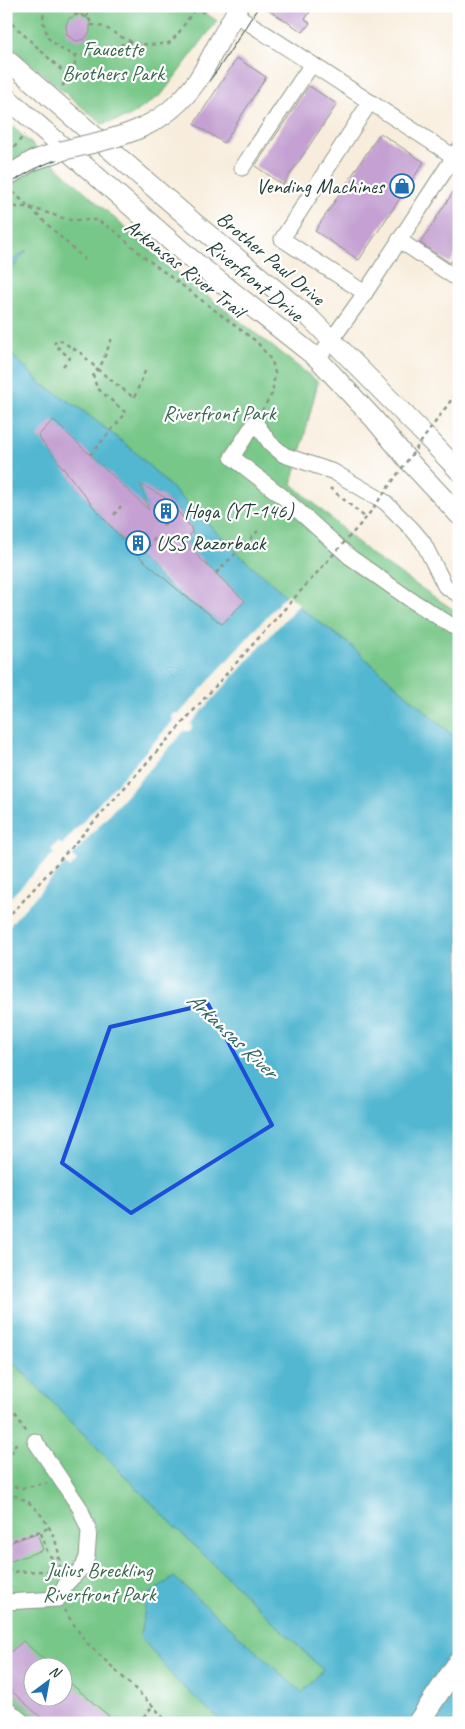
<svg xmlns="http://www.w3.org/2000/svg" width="465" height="1729" font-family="Caveat,sans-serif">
<rect width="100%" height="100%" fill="#fff"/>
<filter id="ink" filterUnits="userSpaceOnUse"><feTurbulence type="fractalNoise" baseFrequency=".02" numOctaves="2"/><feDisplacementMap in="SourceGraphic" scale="10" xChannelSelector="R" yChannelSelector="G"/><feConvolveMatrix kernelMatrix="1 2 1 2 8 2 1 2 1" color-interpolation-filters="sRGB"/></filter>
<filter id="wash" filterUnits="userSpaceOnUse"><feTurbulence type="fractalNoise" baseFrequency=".0096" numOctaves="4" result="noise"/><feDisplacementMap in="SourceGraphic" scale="20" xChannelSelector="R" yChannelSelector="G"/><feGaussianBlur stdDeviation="1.12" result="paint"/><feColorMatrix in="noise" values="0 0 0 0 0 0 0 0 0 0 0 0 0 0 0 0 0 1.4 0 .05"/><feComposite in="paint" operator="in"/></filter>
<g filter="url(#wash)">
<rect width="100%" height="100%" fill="#f8eddc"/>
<g fill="#77c788" stroke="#4b825e" fill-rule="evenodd">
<path d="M6,6h189l22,15 -55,73 -33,23 -27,7 -96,-81z"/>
<path d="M6,121l154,138 158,123 -26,102 81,72 81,54 5,1v130l-110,-97 -49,-36 -56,-49 -110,-108 -52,-41 -39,-25 -37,-36v-73l19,-24 -19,13z"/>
<path d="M6,1355l162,165 155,150 -27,53h-260l-30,-25zM32,1666h30v30h-30z"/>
</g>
<g fill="#52b7d1" stroke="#387a82" fill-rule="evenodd">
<path d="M27,250l-21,26v-11z"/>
<path d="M6,349l37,36 35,22 56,44 110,108 56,49 49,36 110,97v982h-236l-47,-43 -36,-44 7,-40 27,-19 128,116 21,-23 -155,-150 -162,-165zM69,475l146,143c-58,-36 -105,-89 -146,-143zM142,487c21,6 37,22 49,41l1,4 -1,2z"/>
</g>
<path fill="#f8eddc" d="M287,594l12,10 -108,119 1,5 -3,3h-5l-112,125 5,5 -7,7 -5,-4 -59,65v-27l48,-49 -3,-3 7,-8 4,3 111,-124 -1,-5 3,-3 4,1z"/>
<g id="blocks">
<g fill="#c4a1d2">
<path d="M262,6h52l-9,13 5,4 -7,9z"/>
<path d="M80,14l10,6v12l-5,7 -9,2 -9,-6 -1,-10 3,-7z"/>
<path d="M237,58l29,19 -42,66 -30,-19z"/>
<path d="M309,86l28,18 -54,81 -28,-19z"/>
<path d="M380,133l44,29 -65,98 -44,-29z"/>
<path d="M459,183v66l-9,14 -30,-20z"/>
<path d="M53,420l96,90 -9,-26 24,13 17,18 10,13 1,4 -7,12 60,57 -23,23 -43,-33 -36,-31 -22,-22 -25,-28 -58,-74z"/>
<path d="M37,1533l6,17 -37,13v-19z"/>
<path d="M23,1641l29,25h-20v30h30v-20l55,47h-70l-41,-37v-30z"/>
</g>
</g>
</g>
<g filter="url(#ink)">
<use href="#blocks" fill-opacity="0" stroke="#8c9588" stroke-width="1"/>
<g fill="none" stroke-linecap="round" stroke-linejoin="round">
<g stroke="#8c9588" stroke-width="17">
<g id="minor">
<path d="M235,14l224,146"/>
<path d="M242,168l70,-104"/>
<path d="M399,240l60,40"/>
<path d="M365,293l-83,-54 88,-137"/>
<path d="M318,359l47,-66 94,-144"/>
<path d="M459,595l-14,-9 -22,-44 -11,-13 -27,-27 -51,-30 -50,-17 -14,-12 -15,-21 -23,35 51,40 67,60 58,41 51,32"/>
<path d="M6,1602l52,-3 8,-15 17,-17 4,-10 2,-26 -9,-23 -45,-67"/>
<path d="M6,1708l18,15"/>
</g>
</g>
<g stroke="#8c9588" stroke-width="21">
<g id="major">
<path d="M220,40l19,-34"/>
<path d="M6,59l185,161 120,99 113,115 35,37"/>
<path d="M6,97l184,161 128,101 56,60 33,40 52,56"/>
<path d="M6,177l26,-16 29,-10"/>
</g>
</g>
<g stroke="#8c9588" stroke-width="23">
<path id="highway" d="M418,1723l41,-61"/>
</g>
<g stroke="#8c9588" stroke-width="2.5" stroke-dasharray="4 4" stroke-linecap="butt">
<path d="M44,6l-1,15 5,17 13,11 13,6h19l19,-8 19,-5"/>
<path d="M71,6l5,9 4,-1 10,6v5c18,0 21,8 36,14 14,7 28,6 43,4l9,-9 18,-27"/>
<path d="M194,6l13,9"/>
<path d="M86,17l8,-11"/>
<path d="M6,18l64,60"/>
<path d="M62,86c10,-10 15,-16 12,-31"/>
<path d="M9,154l15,-19"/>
<path d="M13,192l72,68"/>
<path d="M6,207h23l40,13h28l19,12 27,24 114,86 15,19 3,12 -3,21 -10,16"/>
<path d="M63,366l7,-8 -16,-14 4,-5 24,15 15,15 37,29 12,-29"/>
<path d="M444,410l15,-21"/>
<path d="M90,455l36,-42 -29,-25 -4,-12 9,-13 10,-25"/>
<path d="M330,488l36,30"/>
<path d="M114,515l7,-9"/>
<path d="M163,526l4,-4"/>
<path d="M148,548l7,-10"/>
<path d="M216,573l42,-42"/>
<path d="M6,1398l22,32"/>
<path d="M6,1460l8,-11 2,-6"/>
<path d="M6,1485l16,3 25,-5"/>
<path d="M6,1493c7,2 16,5 22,9 18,13 35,46 31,68"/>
<path d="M41,1533l7,21 3,3 8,1"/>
<path d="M6,1543l43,-15"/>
<path d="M6,1562l4,10"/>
<path d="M6,1572l40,-1 9,5"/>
<path d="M64,1610l22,32 67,64 15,17"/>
<path d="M138,1723l15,-17"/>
</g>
<use href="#minor" stroke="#fff" stroke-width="15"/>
<use href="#major" stroke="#fff" stroke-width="19"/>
<use href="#highway" stroke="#fff" stroke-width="21"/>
<path stroke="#1f3d34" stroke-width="1" d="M6,187c17,-13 37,-23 58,-30 22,-6 45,-8 66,-15 65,-22 93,-82 129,-136"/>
<g stroke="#8c9588" stroke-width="21" stroke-linecap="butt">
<path id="major-bridge" d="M61,151c56,-14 100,-19 136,-70 9,-13 15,-27 23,-41"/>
</g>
<path stroke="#8c9588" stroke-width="2.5" stroke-dasharray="4 4" stroke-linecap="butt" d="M6,920l360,-402 78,-108"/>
<use href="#major-bridge" stroke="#fff" stroke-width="19"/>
</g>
</g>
<path fill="none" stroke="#1d4ed8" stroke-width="4" stroke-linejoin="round" d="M208,1004l64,121 -141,88 -69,-50 48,-136z"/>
<defs>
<g id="shop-ring" transform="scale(1.25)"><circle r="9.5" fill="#fff" stroke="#1f6fb2" stroke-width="1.5"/><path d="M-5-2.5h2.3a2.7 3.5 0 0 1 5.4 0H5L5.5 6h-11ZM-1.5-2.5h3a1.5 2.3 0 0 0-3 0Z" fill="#1f6fb2"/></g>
<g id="building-ring" transform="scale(1.25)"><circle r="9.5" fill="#fff" stroke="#1f6fb2" stroke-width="1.5"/><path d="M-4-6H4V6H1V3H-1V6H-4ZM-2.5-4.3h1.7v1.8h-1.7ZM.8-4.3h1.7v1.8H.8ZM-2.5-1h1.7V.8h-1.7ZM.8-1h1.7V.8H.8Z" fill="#1f6fb2"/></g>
</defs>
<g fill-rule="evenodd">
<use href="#shop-ring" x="402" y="186"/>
<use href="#building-ring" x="166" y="511"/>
<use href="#building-ring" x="138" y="543"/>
</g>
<g text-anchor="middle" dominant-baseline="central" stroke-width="4.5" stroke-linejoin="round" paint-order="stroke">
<g font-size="21" fill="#39664d" stroke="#fff">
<text x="113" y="49">Faucette<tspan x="113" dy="24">Brothers Park</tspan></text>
<text x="219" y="413">Riverfront Park</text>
<text x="99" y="1570">Julius Breckling<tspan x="99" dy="24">Riverfront Park</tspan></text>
</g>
<g font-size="21" fill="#1f3d34" stroke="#fff" text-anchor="start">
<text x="384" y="186" text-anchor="end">Vending Machines</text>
<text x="184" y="511">Hoga (YT-146)</text>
<text x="156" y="543">USS Razorback</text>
</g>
<g font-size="21" fill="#1f3d34" stroke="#fff">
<text transform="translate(271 258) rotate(40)">Brother Paul Drive</text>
<text transform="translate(185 268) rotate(38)">Arkansas River Trail</text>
<text transform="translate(255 280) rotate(39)">Riverfront Drive</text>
</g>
<g font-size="22" font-style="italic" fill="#2e6263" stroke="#fff">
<text transform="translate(232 1035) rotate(43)">Arkansas River</text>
</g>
</g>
<rect width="465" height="1729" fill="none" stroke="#fff" stroke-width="25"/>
<g transform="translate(48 1682) rotate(32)"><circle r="24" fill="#ffffff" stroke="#a5b1ae"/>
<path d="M0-4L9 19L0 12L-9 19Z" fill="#1f6fb2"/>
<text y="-8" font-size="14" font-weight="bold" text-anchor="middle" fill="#1f3d34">N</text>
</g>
</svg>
